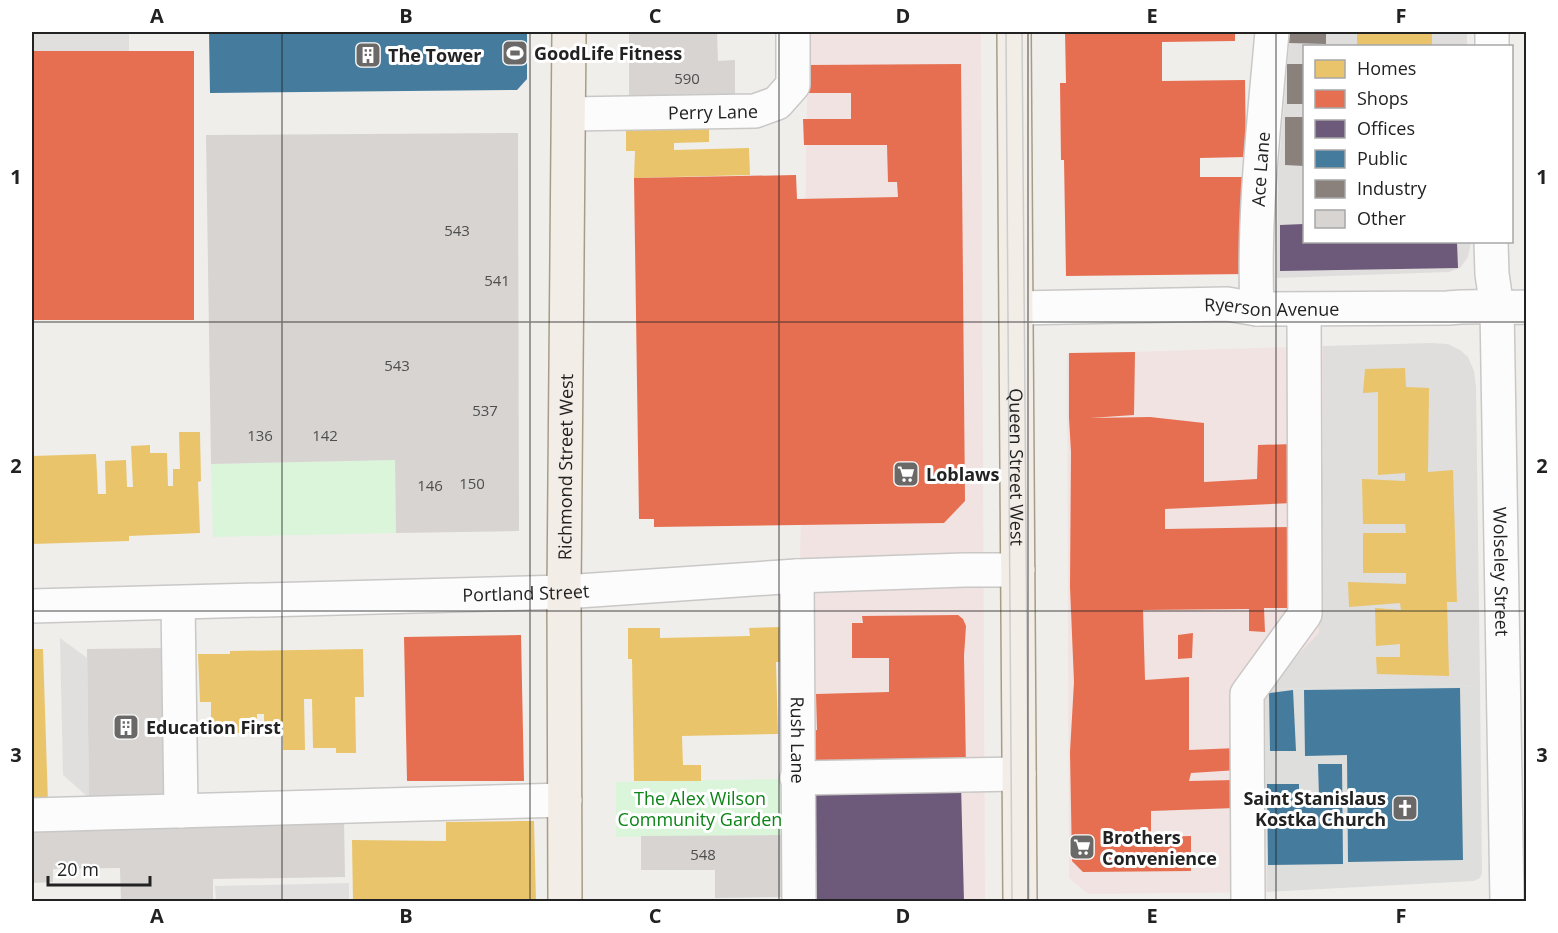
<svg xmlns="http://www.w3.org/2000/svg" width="1558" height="933" font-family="'Open Sans',sans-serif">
<rect width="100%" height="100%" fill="#f0eeeb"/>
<g fill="#dfdedc">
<path d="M1290,32h177v14h-163v196h167l-3,15 -8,11 -11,4 -172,6 1,-102z"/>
<path d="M1431,343l17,1 12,6 8,7 6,14 2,16 4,298 -215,4 51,-161 7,-71v-111z"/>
</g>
<g fill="#f1e3e1">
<path d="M808,32h173l4,869 -190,1z"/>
<path d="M1323,346v111l-7,71 3,105 -54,56 2,203 -179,2 -19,-16 -2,-524z"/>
</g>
<path fill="#dededc" d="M1480,685l2,188 -2,5 -6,3 -207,11 -2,-203z"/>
<g fill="#daf5da">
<path d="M395,460l1,73 -183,4 -2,-73z"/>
<path d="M784,779v56l-168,2v-55z"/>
</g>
<g fill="#e0dfde">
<rect x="32" y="32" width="97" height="19"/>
<path d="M60,638l27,20 2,140 -26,-23z"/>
<path d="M349,883v18h-133l-1,-15z"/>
</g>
<g fill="#e9c46a">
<rect x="1357" y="32" width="75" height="14"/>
<path d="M709,121v21l-35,1v7l75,-2 1,27 -116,3 1,-27h-9v-28z"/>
<path d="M1405,368l1,19 23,1 -1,84 25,-2 4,132h-10l2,74 -72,-2 -1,-17h24v-13l-24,2 -1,-38 26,2 -1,-7 -51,4 -1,-25 58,2v-11h-43v-40h43l-1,-9h-42l-1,-45 43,2v-8l-27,2v-83l-15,1 2,-24z"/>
<path d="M179,432h21l1,49 -3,1 2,51 -71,3v5l-97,3v-88l64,-2 2,40h8l-1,-33 21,-1 1,27h6l-2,-41 19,-1v8h17l1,33h5v-17h7z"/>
<path d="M781,627v35h-5l2,72 -96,2 1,29h18v16h-67l-2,-122h-4v-31h32v10l90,-2 -1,-8z"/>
<path d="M32,649h11l5,154h-16z"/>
<path d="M363,649l1,48h-9l1,56h-20v-5h-23l-1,-49h-8l1,51h-22v-22l-19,1v-15h-7v19h-24v-9l-22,1v-23h-11l-2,-48h32v-3z"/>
<path d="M520,821h14l2,81h-183l-1,-62 94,1v-19z"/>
</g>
<g fill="#e76f51">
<path d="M1065,32h170v9l-73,1v39l83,-1 1,77 -46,1v19h45l2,97 -181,2 -2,-116h-3l-1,-77h6z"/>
<rect x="32" y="51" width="162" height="269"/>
<path d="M961,64l4,437 -21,22 -290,4v-8h-15l-5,-341 162,-3 1,24 101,-2 -1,-15h-9l-1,-37h-83l-1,-26h48v-26h-43v-28z"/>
<path d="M1135,352l-1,63 -44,3 60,-1 54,6v59l53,-3 1,-34 35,-1v59l-128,6v20l127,-2v81h-28l1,24 -16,-1v-22l-106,1 2,70 44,-3v73l48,-2 1,22 -47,3 -2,8 45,-1 1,28 -84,3v26l40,-1v35l-108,1 -11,-11 -2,-109 4,-70 -4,-95 1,-135 -2,-34v-65z"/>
<path d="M958,615l5,4 3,7 -2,30 2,110 -154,3v-38l5,-1 -1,-36 73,-2v-34h-37v-35h11l-1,-7z"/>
<path d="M1193,633l-1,25 -14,1v-24z"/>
<path d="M521,635l3,146h-117l-3,-144z"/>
</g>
<g fill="#6d597a">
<path d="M1304,224v18h153l1,26 -178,3v-46z"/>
<path d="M961,785l3,117h-151l-3,-113z"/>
</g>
<g fill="#457b9d">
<path d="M209,32h318v47l-10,11 -307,3z"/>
<path d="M1460,688l3,172 -115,2 -1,-107 -42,1 -1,-66z"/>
<path d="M1293,690l3,61h-26l-1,-58z"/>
<path d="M1318,764h24l1,100 -75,1 -1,-81h32v12h20z"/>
</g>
<g fill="#8a817c">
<path d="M1290,32h36v12l-37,-1z"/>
<rect x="1287" y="64" width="17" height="40"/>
<path d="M1285,117h19v49l-19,-1z"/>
</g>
<g fill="#d7d4d2">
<path d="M629,32h88l1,29 17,-1v41l-106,2z"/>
<path d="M518,133l1,398 -123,2 -1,-73 -184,4 -5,-329z"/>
<path d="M164,648l2,149 -77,1 -2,-149z"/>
<path d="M344,820l1,57 -132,2v23h-92l-1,-34 -67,1v13l-21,1v-57z"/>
<path d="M784,835l1,62 -70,1v-28h-74v-34z"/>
</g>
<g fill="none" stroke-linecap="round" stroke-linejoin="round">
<g stroke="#c9c8c7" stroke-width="36">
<g id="minor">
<path d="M1492,46v-14"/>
<path id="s1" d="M569,114l186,-3 22,-8 16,-18v-53"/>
<path id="s2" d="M1491,242l1,32 5,34 10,594"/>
<path id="s3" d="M1017,308l210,-4 30,5 191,-1c26,-3 52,0 78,-1"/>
<path id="s4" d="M1257,309c-4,-93 7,-185 15,-277"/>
<path id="s5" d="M797,576l2,326"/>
<path d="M178,603l3,208"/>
<path id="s6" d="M32,606l532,-14 233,-16 167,-6h54"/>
<path d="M797,778l222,-4"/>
<path d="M32,815l533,-15"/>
<path d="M1248,902l-1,-208 58,-80 -1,-304"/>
</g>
</g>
<g stroke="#a79c86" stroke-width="36">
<g id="major">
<path id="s7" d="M1014,32l6,870"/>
<path id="s8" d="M565,902l-1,-310 5,-560"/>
</g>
</g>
<use href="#minor" stroke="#fdfcfc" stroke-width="33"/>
<use href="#major" stroke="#f3ede7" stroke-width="33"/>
<g stroke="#ccc" stroke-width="1.5">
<path d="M1006,32l6,870"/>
<path d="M1022,32l7,870"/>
</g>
</g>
<path fill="none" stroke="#222" stroke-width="1.5" stroke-opacity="0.55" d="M282,32v870M530,32v870M779,32v870M1028,32v870M1276,32v870M32,322h1494M32,611h1494"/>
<defs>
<g id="stadium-square" transform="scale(1.35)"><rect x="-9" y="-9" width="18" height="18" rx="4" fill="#6a6968" stroke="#fff"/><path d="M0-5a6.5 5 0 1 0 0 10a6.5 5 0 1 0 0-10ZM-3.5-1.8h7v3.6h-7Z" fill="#fff"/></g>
<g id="building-square" transform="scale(1.35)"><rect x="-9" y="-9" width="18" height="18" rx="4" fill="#6a6968" stroke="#fff"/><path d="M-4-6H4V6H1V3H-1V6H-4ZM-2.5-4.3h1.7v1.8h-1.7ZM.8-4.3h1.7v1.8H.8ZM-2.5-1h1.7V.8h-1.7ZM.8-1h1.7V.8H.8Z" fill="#fff"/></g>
<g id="supermarket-square" transform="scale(1.35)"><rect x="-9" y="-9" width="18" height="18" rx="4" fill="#6a6968" stroke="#fff"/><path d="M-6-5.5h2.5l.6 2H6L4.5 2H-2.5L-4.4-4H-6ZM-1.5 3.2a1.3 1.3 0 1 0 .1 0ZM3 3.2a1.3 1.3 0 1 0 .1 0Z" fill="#fff"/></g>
<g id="church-square" transform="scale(1.35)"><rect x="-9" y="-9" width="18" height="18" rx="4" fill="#6a6968" stroke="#fff"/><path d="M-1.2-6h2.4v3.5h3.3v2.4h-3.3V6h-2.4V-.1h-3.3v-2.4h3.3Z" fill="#fff"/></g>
</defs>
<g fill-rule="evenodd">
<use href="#stadium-square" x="515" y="53"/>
<use href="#building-square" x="368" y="55"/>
<use href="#supermarket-square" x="906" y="474"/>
<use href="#building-square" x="126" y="727"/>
<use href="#church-square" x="1405" y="808"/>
<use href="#supermarket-square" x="1082" y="847"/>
</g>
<g text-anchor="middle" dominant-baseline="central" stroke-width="6" stroke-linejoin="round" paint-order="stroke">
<g font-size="15" fill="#4f4e4e">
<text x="687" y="78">590</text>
<text x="457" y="230">543</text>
<text x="497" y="280">541</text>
<text x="397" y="365">543</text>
<text x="485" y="410">537</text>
<text x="260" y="435">136</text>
<text x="325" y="435">142</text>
<text x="472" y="483">150</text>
<text x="430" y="485">146</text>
<text x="703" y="854">548</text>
</g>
<g font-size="18" font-weight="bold" fill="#222" stroke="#fff" text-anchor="start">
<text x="534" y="53">GoodLife Fitness</text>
<text x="388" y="55">The Tower</text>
<text x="926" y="474">Loblaws</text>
<text x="146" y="727">Education First</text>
<text x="1386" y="798" text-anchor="end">Saint Stanislaus<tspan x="1386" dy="21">Kostka Church</tspan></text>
<text x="1102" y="837">Brothers<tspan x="1102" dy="21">Convenience</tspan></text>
</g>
<g font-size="18" fill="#222" stroke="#fff">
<text stroke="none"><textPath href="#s1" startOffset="144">Perry Lane</textPath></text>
<text stroke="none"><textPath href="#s4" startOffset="140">Ace Lane</textPath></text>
<text stroke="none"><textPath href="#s3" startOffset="255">Ryerson Avenue</textPath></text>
<text stroke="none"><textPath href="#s7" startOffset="435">Queen Street West</textPath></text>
<text stroke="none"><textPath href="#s8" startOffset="435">Richmond Street West</textPath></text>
<text stroke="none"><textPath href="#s2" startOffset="330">Wolseley Street</textPath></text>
<text stroke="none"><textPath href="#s6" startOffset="494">Portland Street</textPath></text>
<text stroke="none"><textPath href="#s5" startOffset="164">Rush Lane</textPath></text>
</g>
<g font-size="18" fill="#0c8416" stroke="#fff">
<text x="700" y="798">The Alex Wilson<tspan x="700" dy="21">Community Garden</tspan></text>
</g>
</g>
<rect width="1558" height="933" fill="none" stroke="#ffffff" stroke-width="66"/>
<rect x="1303" y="45" width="210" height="198" fill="#ffffff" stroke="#a7a7a7" stroke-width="1.5"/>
<rect x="1315" y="60" width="30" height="18" fill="#e9c46a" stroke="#a7a7a7" stroke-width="1.5"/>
<text x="1357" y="75" font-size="18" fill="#222222">Homes</text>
<rect x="1315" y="90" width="30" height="18" fill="#e76f51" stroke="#a7a7a7" stroke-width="1.5"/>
<text x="1357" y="105" font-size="18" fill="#222222">Shops</text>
<rect x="1315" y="120" width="30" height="18" fill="#6d597a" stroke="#a7a7a7" stroke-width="1.5"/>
<text x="1357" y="135" font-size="18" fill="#222222">Offices</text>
<rect x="1315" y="150" width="30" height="18" fill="#457b9d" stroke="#a7a7a7" stroke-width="1.5"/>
<text x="1357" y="165" font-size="18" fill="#222222">Public</text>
<rect x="1315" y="180" width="30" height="18" fill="#8a817c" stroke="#a7a7a7" stroke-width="1.5"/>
<text x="1357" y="195" font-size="18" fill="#222222">Industry</text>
<rect x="1315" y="210" width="30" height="18" fill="#d7d4d2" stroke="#a7a7a7" stroke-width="1.5"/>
<text x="1357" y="225" font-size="18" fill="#222222">Other</text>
<path d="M48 876v9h102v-9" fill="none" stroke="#222222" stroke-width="3"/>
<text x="57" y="876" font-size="18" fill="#222222" stroke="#ffffff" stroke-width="4.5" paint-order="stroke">20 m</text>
<rect x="33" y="33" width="1492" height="867" fill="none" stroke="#222" stroke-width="2"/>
<g font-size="20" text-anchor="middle" font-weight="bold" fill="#222">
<text x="157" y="23">A</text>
<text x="406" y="23">B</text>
<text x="655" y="23">C</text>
<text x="903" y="23">D</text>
<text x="1152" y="23">E</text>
<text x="1401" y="23">F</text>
<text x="16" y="184">1</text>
<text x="1542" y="184">1</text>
<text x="16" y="473">2</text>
<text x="1542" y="473">2</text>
<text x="16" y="762">3</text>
<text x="1542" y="762">3</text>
<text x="157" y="923">A</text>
<text x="406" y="923">B</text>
<text x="655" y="923">C</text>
<text x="903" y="923">D</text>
<text x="1152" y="923">E</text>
<text x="1401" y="923">F</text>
</g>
</svg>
